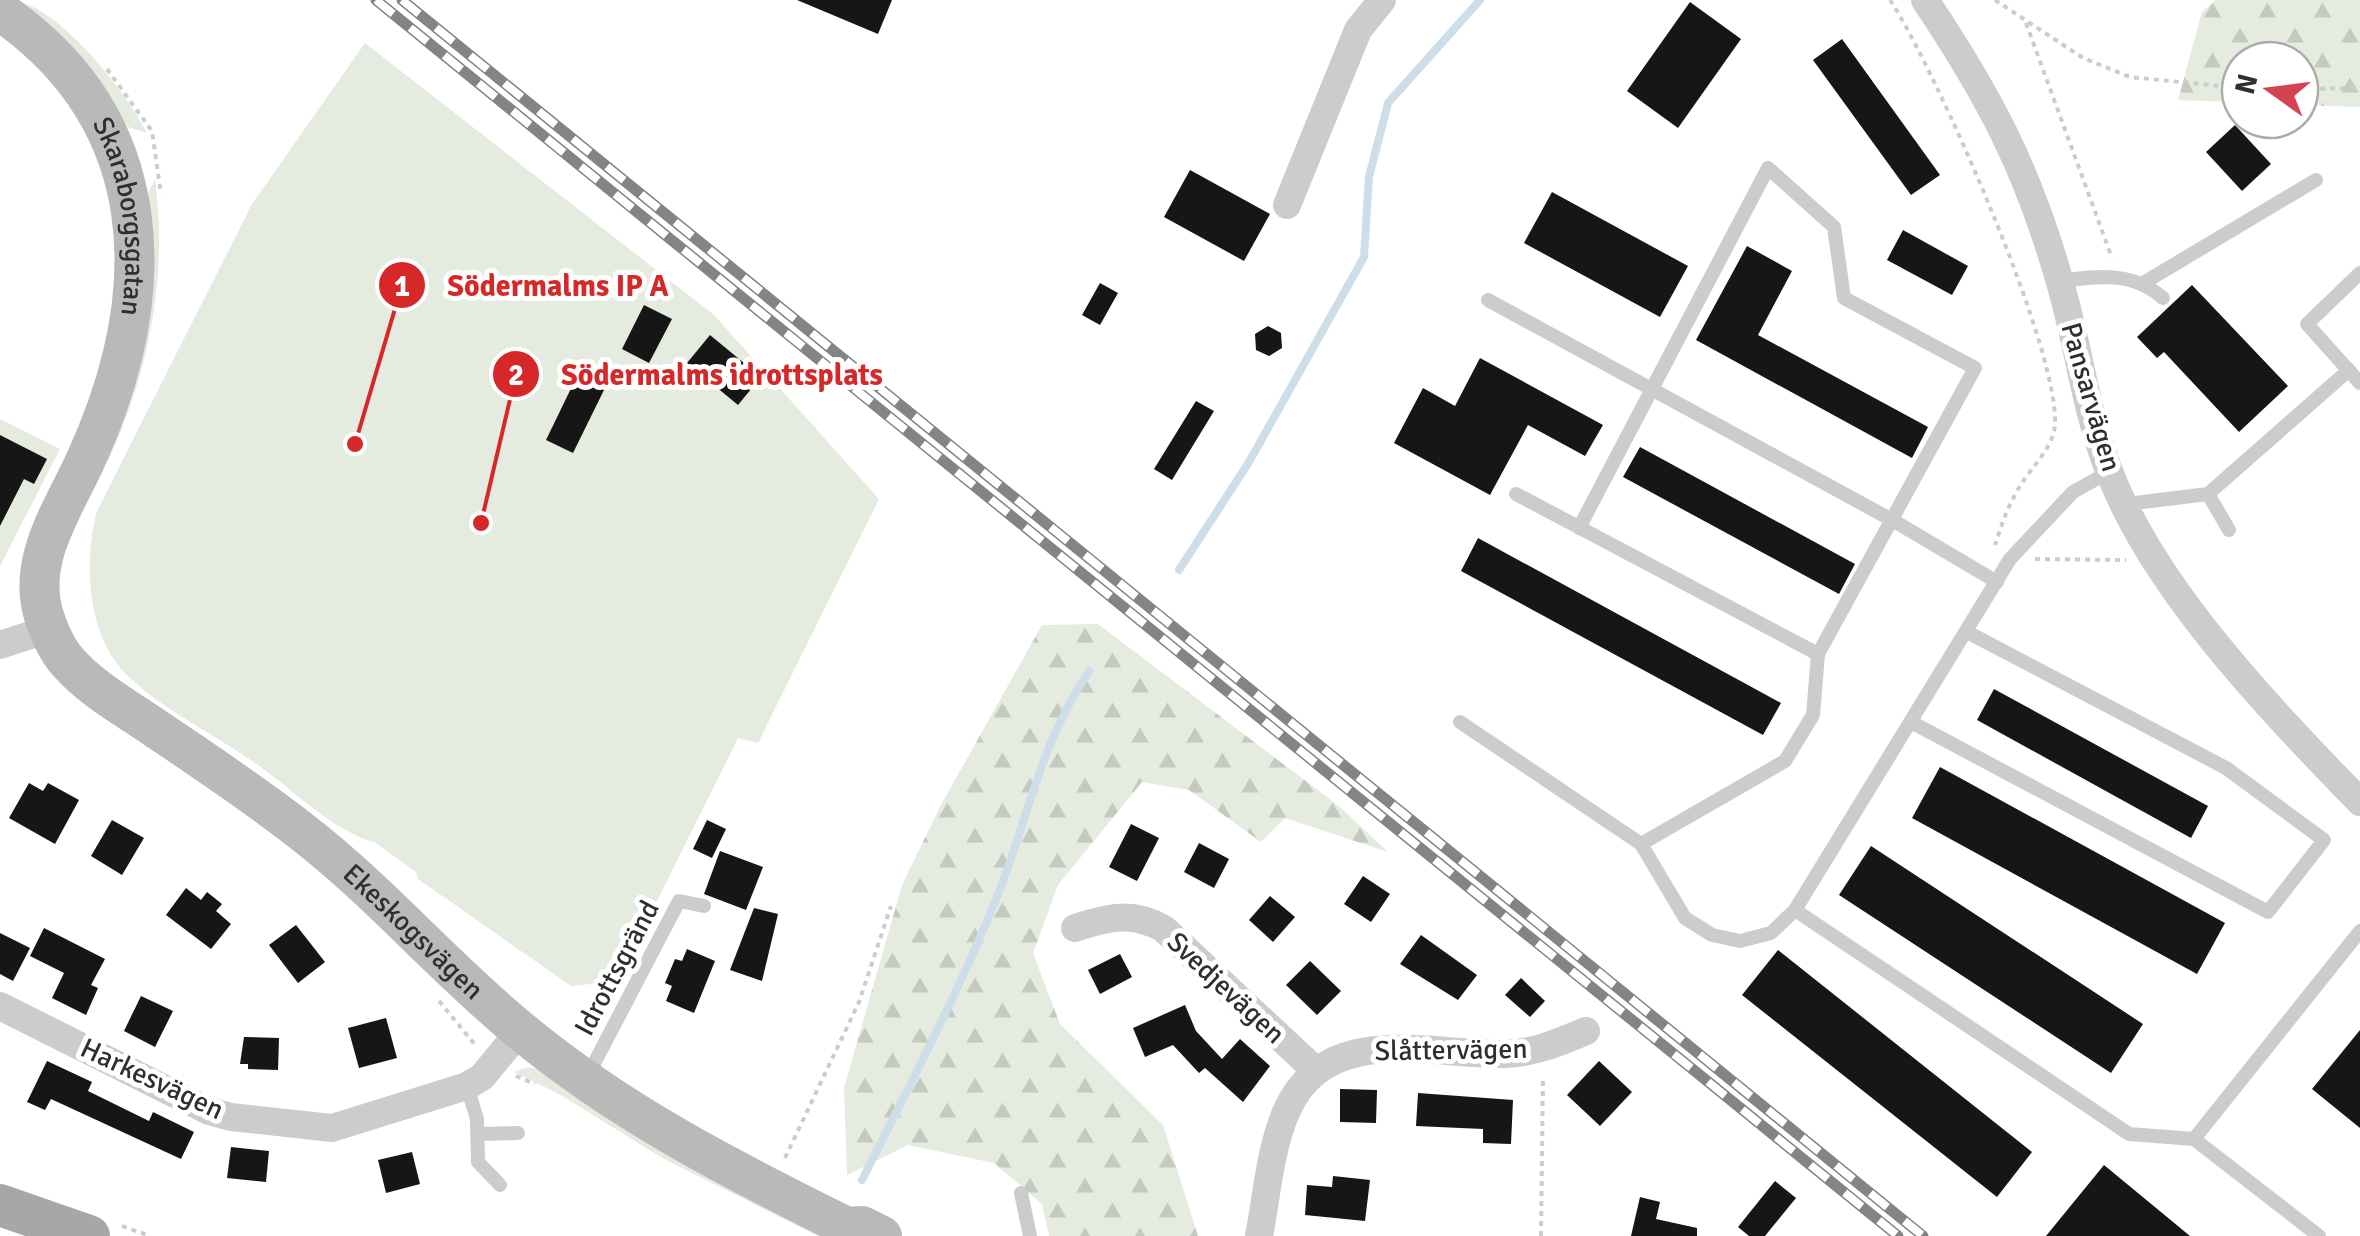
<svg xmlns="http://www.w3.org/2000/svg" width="2360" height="1236" font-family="Signika,sans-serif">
<defs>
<pattern id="forest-firs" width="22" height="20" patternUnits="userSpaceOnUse" patternTransform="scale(2.5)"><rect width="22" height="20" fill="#e5ebdf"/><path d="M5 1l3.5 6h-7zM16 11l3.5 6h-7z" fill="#c5cac0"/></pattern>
</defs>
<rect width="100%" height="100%" fill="#fff"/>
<g fill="#e5ebdf">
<path d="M8,0c47,0 119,93 139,133l-19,-6 -40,-60z"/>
<path d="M365,43l349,272 165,184 -121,244 -20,-5 -113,228 -5,8 -20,9 -29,3 -153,-107 -2,-7 -40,-29c-44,-13 -77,-48 -114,-75 -42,-31 -95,-55 -133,-91 -42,-39 -46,-114 -32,-166l155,-307z"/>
<path d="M155,179c13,98 -6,193 -47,282l-5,-2 43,-261z"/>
<path d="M0,419l60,30 -60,117z"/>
<path d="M528,1067l10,2 292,167h-12l-154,-77 -105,-65 -45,-22z"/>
</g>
<g fill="url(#forest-firs)">
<path d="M2216,0h144v107l-60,-2v-45h-60v42l-62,-2 24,-88z"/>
<path d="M1098,624l242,183 48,45 -103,-34 -24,24 -72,-52 -47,-8 -84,103 -25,68 27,71 103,101 35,111h-149l-7,-32 -48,-41 -86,-18 -61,30 -3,-87 58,-203 40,-82 100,-178z"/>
</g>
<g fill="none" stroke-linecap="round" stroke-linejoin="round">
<g stroke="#cddee9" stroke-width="8">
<path d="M1179,570l70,-108 115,-205 5,-80 19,-74 92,-103"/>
<path d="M862,1180c48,-95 99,-192 138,-291 30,-79 41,-146 89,-218"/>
</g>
</g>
<g fill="#161616">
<path d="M797,0h95l-14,34z"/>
<path d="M1690,2l51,37 -63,89 -51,-37z"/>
<path d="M1842,39l98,136 -29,20 -98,-135z"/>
<path d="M2235,125l36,39 -29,27 -36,-39z"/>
<path d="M1190,170l80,44 -26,47 -80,-44z"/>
<path d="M1552,192l136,74 -28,51 -136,-74z"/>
<path d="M1903,230l65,36 -16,29 -65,-35z"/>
<path d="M1747,246l45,25 -34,64 170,92 -16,31 -216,-118z"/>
<path d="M1100,283l18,10 -18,32 -18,-10z"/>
<path d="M2192,285l96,101 -49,46 -75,-80 -7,6 -20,-21z"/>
<path d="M644,305l28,14 -23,44 -27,-14z"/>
<path d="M1268,326l13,7 1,15 -13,8 -13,-6 -1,-16z"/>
<path d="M710,335l51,42 -23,28 -51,-42z"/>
<path d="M1480,358l123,67 -18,31 -57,-31 -38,70 -96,-52 29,-55 32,18z"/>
<path d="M577,376l27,14 -31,63 -27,-13z"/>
<path d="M1196,401l18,10 -42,69 -18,-11z"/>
<path d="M0,435l47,24 -13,25 -10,-5 -24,47z"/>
<path d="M1640,447l215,117 -16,30 -216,-117z"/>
<path d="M1478,538l303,165 -18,32 -302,-164z"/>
<path d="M1994,689l214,117 -17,32 -214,-118z"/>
<path d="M1940,767l285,156 -28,51 -285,-156z"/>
<path d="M29,783l14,8 5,-8 31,17 -24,44 -46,-26z"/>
<path d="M112,820l32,18 -22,37 -31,-19z"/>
<path d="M707,820l19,9 -14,29 -19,-9z"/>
<path d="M1131,824l28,14 -22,43 -28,-14z"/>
<path d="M1199,843l30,16 -15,29 -30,-16z"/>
<path d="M1871,846l272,178 -32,49 -272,-178z"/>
<path d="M720,851l43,16 -17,43 -42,-16z"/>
<path d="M1363,876l27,18 -19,28 -27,-18z"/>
<path d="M186,888l15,12 6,-8 15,12 -6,7 15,13 -20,25 -45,-34z"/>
<path d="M1270,896l25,21 -22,25 -24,-22z"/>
<path d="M754,908l24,6 -16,67 -32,-11z"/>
<path d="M296,925l29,37 -27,21 -29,-38z"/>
<path d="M44,928l61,31 -14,26 7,3 -12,27 -34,-17 12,-25 -34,-17z"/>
<path d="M0,933l30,15 -17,33 -13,-7z"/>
<path d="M1421,935l56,40 -19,25 -58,-36z"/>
<path d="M687,949l28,12 -21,52 -28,-12 6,-15 -7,-3 10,-24 7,2z"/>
<path d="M1778,950l254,202 -35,45 -255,-202z"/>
<path d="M1120,954l12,23 -32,17 -12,-24z"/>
<path d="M1310,961l31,30 -24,24 -31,-30z"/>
<path d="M1521,978l24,23 -15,16 -25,-22z"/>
<path d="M141,996l32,15 -18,36 -31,-16z"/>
<path d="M1185,1005l11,26 26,28 18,-20 30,27 -27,36 -38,-34 -6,5 -26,-28 -28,12 -12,-29z"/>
<path d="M386,1018l11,40 -38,10 -11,-40z"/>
<path d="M2360,1030v98l-48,-39z"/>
<path d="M244,1037l35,1 -1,32 -30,-1v-5h-8z"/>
<path d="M47,1061l45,21 -4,9 61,30 4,-9 41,20 -13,27 -130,-60 -6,11 -18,-8z"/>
<path d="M1599,1061l33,31 -32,34 -33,-31z"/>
<path d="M1340,1089l37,1 -1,33 -36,-1z"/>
<path d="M1418,1093l95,7 -2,44 -28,-1v-14l-67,-3z"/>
<path d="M231,1147l38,4 -3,31 -39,-4z"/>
<path d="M412,1152l8,32 -34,9 -8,-33z"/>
<path d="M2104,1165l86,71h-144z"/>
<path d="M1333,1176l37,4 -5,41 -60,-6 2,-30 25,2z"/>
<path d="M1775,1181l21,17 -31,38h-16l-11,-9z"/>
<path d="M1640,1197l20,5 -4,17 41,9v8h-66z"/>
</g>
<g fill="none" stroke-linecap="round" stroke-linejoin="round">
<g stroke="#ccc" stroke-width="4" stroke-dasharray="5 5" stroke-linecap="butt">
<path d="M1890,0c42,62 178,366 164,431 -4,19 -22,36 -32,52 -13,20 -20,40 -27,62"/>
<path d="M1995,0l88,58 47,19 110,11"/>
<path d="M2026,23l86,235"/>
<path d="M107,69l45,62 9,63"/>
<path d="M2300,89l60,-1"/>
<path d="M2035,559l91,1"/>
<path d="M439,1001l38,46"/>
<path d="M516,1076l19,8"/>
<path d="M785,1158l74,-156 32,-96"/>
<path d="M122,1226l28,10"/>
<path d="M1541,1236l2,-160"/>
</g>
<g stroke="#ccc" stroke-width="14">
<path d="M2360,273l-53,51 53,59"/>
<path d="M2060,281c39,-5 72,-10 103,17"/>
<path d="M2145,282l171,-102"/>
<path d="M1488,300l406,221 103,61"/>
<path d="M2109,472l-36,20 -63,67 -215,351 334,224 65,5"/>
<path d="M1516,494l302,160"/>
<path d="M2208,494l21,36"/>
<path d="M2127,504l81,-10 141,-124"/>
<path d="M1579,528l189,-360 66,59 10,71 131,70 -157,286 -5,61 -28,46 -144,83"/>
<path d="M1460,722l181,122 44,74 27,17 28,6 31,-8 24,-23"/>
<path d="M1911,722l357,190 56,-72 -98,-72 -259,-136"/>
<path d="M588,1075l91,-174 25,5"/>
<path d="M467,1086l10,33 1,43 22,23"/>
<path d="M477,1134l41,-1"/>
<path d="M1021,1193l9,43"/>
<path d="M2319,1236l-125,-97 166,-208"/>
</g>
<g stroke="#ccc" stroke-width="28">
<path d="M1925,0c64,96 102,167 134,279 19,63 26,130 50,192 46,120 162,239 251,331"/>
<path d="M1287,205l71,-175 24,-30"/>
<path d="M0,645l49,-16"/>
<path d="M1075,928c33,-11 58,-17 89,1l150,140"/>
<path d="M0,1006l209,105 22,6 101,11 135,-42 15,-9 38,-46"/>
<path d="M1259,1236c8,-41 11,-88 28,-126 40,-88 141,-55 219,-56 28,-1 54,-12 80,-23"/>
</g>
<path stroke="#b9b9b9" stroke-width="40" id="s1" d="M0,11c160,110 161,282 87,446 -22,50 -61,102 -43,159 5,15 13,34 23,45 24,28 59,47 88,67 49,33 99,66 146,103 78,60 143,137 220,200 99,82 211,139 326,196l15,-1 20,10"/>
<path stroke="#a7a7a7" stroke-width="42" d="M0,1205l89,31"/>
<g stroke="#848484" stroke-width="11">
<g id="rail">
<path d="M376,0l1522,1236"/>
<path d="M402,0l1521,1236"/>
</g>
</g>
<use href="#rail" stroke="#fff" stroke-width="8" stroke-dasharray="22" stroke-linecap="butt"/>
</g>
<g text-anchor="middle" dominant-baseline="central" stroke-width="10" stroke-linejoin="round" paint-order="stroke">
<g font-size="28" fill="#2f2f2f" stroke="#fff">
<text stroke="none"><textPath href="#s1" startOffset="250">Skaraborgsgatan</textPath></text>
<text transform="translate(2091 397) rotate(74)">Pansarvägen</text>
<text stroke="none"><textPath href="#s1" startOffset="1160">Ekeskogsvägen</textPath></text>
<text transform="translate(617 968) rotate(-62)">Idrottsgränd</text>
<text transform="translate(1226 988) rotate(43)">Svedjevägen</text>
<text transform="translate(1451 1050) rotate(-1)">Slåttervägen</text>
<text transform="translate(152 1079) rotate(25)">Harkesvägen</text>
</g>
</g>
<path fill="none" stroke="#d62828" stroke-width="4" d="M355 444L402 285M481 523L516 374"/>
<g fill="#d62828" stroke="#fff" stroke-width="4">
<circle cx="355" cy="444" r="10"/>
<circle cx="481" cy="523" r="10"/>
<circle cx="402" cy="285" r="25"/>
<circle cx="516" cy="374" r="25"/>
</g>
<g font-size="30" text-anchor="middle" font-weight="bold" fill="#fff">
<text x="402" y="296">1</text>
<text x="516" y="385">2</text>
</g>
<g font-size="30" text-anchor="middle" font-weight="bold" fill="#d62828" stroke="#fff" stroke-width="10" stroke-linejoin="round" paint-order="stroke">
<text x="558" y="296">Södermalms IP A</text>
<text x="722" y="385">Södermalms idrottsplats</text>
</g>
<g transform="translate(2270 90) rotate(284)"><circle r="48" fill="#ffffff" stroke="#acacac" stroke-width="2.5"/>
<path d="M0-8L18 38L0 25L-18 38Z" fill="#d4434f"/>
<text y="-15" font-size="28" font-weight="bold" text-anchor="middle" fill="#2f2f2f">N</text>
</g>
</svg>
